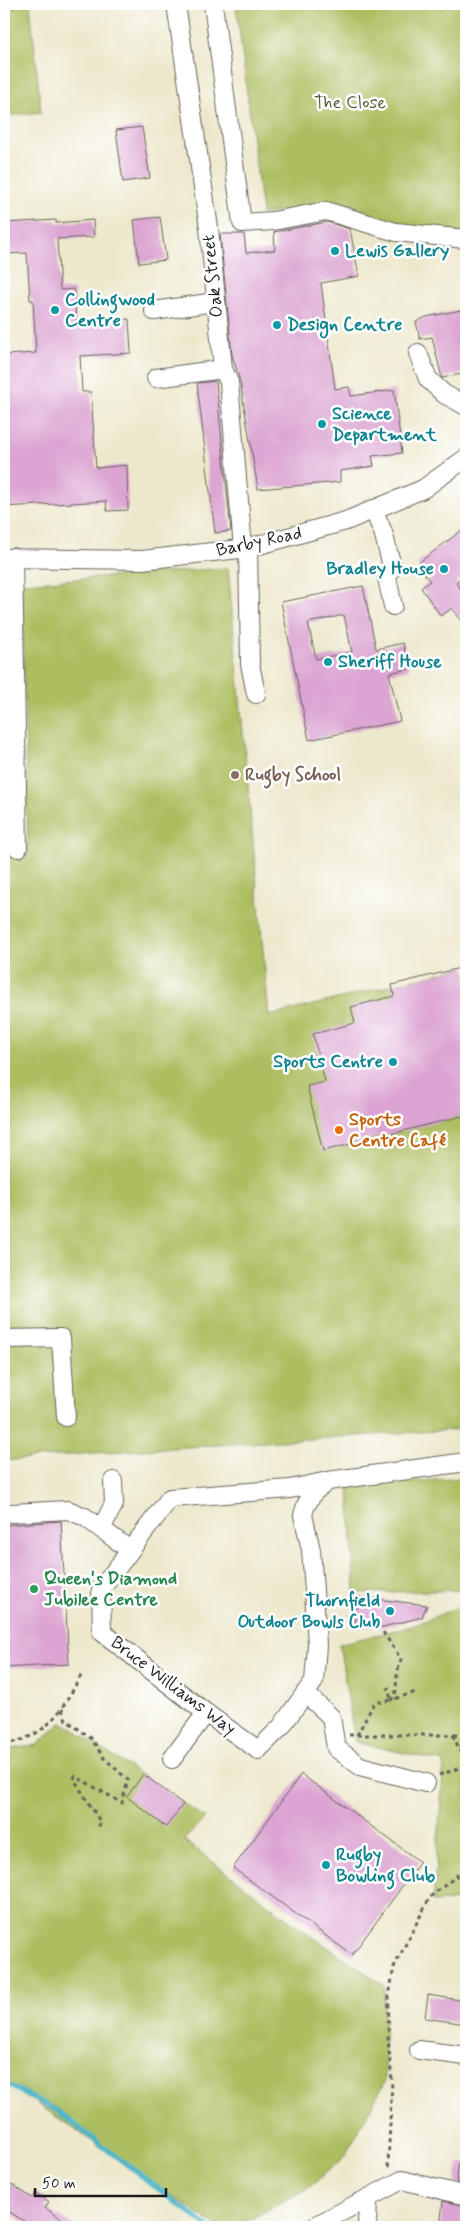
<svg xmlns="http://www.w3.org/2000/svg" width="470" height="2231" font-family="Mynerve,sans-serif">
<rect width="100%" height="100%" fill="#fff"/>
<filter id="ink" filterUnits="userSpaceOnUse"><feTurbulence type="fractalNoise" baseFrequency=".02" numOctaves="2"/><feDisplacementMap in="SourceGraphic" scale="10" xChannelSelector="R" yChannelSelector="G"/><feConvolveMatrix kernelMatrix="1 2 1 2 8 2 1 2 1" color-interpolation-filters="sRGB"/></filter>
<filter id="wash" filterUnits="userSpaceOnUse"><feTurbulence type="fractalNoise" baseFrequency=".0096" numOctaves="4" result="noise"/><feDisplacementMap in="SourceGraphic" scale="20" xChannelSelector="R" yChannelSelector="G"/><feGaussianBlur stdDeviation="1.12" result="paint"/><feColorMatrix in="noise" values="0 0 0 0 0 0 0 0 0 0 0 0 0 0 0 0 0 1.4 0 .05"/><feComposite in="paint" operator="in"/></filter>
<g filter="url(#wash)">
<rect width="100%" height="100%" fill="#ede8cc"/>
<g fill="#adbe61" stroke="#646d3e">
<path d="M4,4h26l11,108 -37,4z"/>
<path d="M236,4h230v230l-78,-10 -38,-20 -88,10z"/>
<path d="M228,568l41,448 195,-49 2,11v451l-373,24 -89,8v-605l24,-2 -6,-271z"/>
<path d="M465,1478l1,112 -111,3 -6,-107z"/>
<path d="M466,1604v296l-33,2 11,-140 -89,-20 -16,-98 73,-18z"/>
<path d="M62,1722l143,96 -21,22 114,87 86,58 1,96 -40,75 -34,30 -74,41h-19l-214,-146v-331l33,-5z"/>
</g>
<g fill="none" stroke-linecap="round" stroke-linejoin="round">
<path stroke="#4cb5ca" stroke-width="5" d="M4,2083l52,27 152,117"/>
</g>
<g id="blocks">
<g fill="#dba4d2" fill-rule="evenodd">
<path d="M142,127l8,51 -27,4 -7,-52z"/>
<path d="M160,217l6,43 -27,3 -5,-43z"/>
<path d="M56,220v3l37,-3 1,17 -37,2 3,51 14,-1 2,33 53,-3 2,34 -51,3 2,36h9l5,76 31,-3 1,45 -21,1 -1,-10 -102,6v-152l32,-2 -3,-53h-3l-3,-47 -23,1v-31z"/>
<path d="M327,222l23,7 9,47 -38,7 14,106 14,-2 2,9 43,-6 8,63 -30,3 2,10 -34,5v11l-82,7 -18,-108 -8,-26 -12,-121h24l2,19 29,-3 -1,-18z"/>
<path d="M466,309v64l-24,5 -10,-41 -12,2 -4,-17 10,-5z"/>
<path d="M216,381l15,150 -16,2 -18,-150z"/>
<path d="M466,527v47l-10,8 10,15v30l-14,-19 -11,8 -20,-28 9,-7 -13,-17z"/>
<path d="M363,586l13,63 27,-6 6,26 -20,4 11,48 -91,19 -28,-138zM344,615l8,37 -36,7 -8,-36z"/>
<path d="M464,967l2,11v137l-143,36 -16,-65 18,-4 -12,-48 42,-11 -4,-16 43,-11 -2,-11z"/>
<path d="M61,1521l8,143 -65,4v-143z"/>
<path d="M358,1597l69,8 -5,12 -39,10 -28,-1z"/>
<path d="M143,1774l40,30 -17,23 -39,-30z"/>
<path d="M301,1774l119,88 -68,93 -119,-87z"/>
<path d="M428,1995l38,6v23l-41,-6z"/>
<path d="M459,2163h7v22l-10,-3z"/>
<path d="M4,2179l28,19 4,-5 13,9 -4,6 30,19h-42l-25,-16h-4z"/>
<path d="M443,2201l23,5v21h-26z"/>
</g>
</g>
</g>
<g filter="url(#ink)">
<use href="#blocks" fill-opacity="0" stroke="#65635a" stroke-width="1"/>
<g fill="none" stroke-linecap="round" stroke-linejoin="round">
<g stroke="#65635a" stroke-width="20">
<g id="minor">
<path d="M176,4l33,224 14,141 6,13 14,167"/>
<path d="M213,4l29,219 31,-2 53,-10 70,21 70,7"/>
<path d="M154,311l61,-9"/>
<path d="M418,353l10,26 16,15 22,12"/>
<path d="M156,378l67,-9"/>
<path d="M373,509l10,23 9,34 -5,12 6,28"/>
<path d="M248,548l2,116 6,30"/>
<path d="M13,557l5,291"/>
<path d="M4,558l138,2 106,-12 98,-27 77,-32 43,-31"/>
<path d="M4,1339l57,-1 5,79"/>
<path d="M328,1481l-14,11 -8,13 -3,10 8,35 3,40 3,56 -3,35 -33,46 -23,23 -52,-37 -104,-81 -1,-43 69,-91 120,-9z"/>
<path d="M328,1481l138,-19"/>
<path d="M11,1513l57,-3 17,7 45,33"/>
<path d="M101,1529l13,-25 -1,-23"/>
<path d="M305,1693l26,24 5,31 24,18 66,17"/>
<path d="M172,1759l34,-46"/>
<path d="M419,2050l47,6"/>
<path d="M368,2198l34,-18 64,16"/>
<path d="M313,2227l55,-29 -1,29"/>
</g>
</g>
<g stroke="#65635a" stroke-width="3" stroke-dasharray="4 4" stroke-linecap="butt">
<path d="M4,8l26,-4"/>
<path d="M383,1632l18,27c-1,5 -4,11 -4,17 -2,11 2,15 -6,24l25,-8"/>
<path d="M62,1709l4,11 25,18 13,20 24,22 -6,23 -47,-27 -1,3 27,44 -4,5"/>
<path d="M349,1735h117"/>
<path d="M357,1735l17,-32 17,-3 -3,-13"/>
<path d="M453,1735l13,30"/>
<path d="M4,1744c46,-7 58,-35 79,-72"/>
<path d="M439,1775l27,-9"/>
<path d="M389,2167l-1,-2 4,-84 -4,-42 1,-43 5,-29 36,-70 34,-27 2,-4"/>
</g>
<use href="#minor" stroke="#fff" stroke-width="18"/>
</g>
</g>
<g fill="#0f9aa8" stroke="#fff" stroke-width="2">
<circle cx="335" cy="251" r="5"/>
<circle cx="55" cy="310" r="5"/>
<circle cx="277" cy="325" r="5"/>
<circle cx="322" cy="424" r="5"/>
<circle cx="444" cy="569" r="5"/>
<circle cx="328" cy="662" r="5"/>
<circle cx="393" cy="1062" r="5"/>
<circle cx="390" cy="1611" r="5"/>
<circle cx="326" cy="1865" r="5"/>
</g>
<circle fill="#8d6e63" stroke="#fff" stroke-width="2" cx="235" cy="775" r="5"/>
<circle fill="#e8710a" stroke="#fff" stroke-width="2" cx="339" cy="1130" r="5"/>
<circle fill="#2e9e5b" stroke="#fff" stroke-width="2" cx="34" cy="1589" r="5"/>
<g text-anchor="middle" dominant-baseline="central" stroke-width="5" stroke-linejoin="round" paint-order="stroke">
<g font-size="18" fill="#565d38" stroke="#fff">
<text x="350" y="103">The Close</text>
</g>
<g font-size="18" font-weight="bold" fill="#0d838f" stroke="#fff" text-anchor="start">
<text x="345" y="251">Lewis Gallery</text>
<text x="65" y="300">Collingwood<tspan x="65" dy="21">Centre</tspan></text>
<text x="287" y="325">Design Centre</text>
<text x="332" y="414">Science<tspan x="332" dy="21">Department</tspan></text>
<text x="434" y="569" text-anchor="end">Bradley House</text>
<text x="338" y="662">Sheriff House</text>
<text x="383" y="1062" text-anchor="end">Sports Centre</text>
<text x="380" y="1601" text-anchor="end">Thornfield<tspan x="380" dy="21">Outdoor Bowls Club</tspan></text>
<text x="336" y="1855">Rugby<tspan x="336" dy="21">Bowling Club</tspan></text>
</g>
<g font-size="18" fill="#1c1c1c" stroke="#fff">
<text transform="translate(213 276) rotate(-96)">Oak Street</text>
<text transform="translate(259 542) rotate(-12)">Barby Road</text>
<text transform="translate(173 1686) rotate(37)">Bruce Williams Way</text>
</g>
<g font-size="18" font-weight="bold" fill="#785e54" stroke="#fff" text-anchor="start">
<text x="245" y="775">Rugby School</text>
</g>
<g font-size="18" font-weight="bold" fill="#c56008" stroke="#fff" text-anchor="start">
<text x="349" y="1120">Sports<tspan x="349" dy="21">Centre Café</tspan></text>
</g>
<g font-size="18" font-weight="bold" fill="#27864d" stroke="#fff" text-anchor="start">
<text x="44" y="1579">Queen's Diamond<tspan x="44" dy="21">Jubilee Centre</tspan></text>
</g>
</g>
<rect width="470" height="2231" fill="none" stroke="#fff" stroke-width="20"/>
<path d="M35 2188v8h131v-8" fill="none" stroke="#1c1c1c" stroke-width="2.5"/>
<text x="42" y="2188" font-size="15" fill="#1c1c1c" stroke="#ffffff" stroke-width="4" paint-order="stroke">50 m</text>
</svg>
